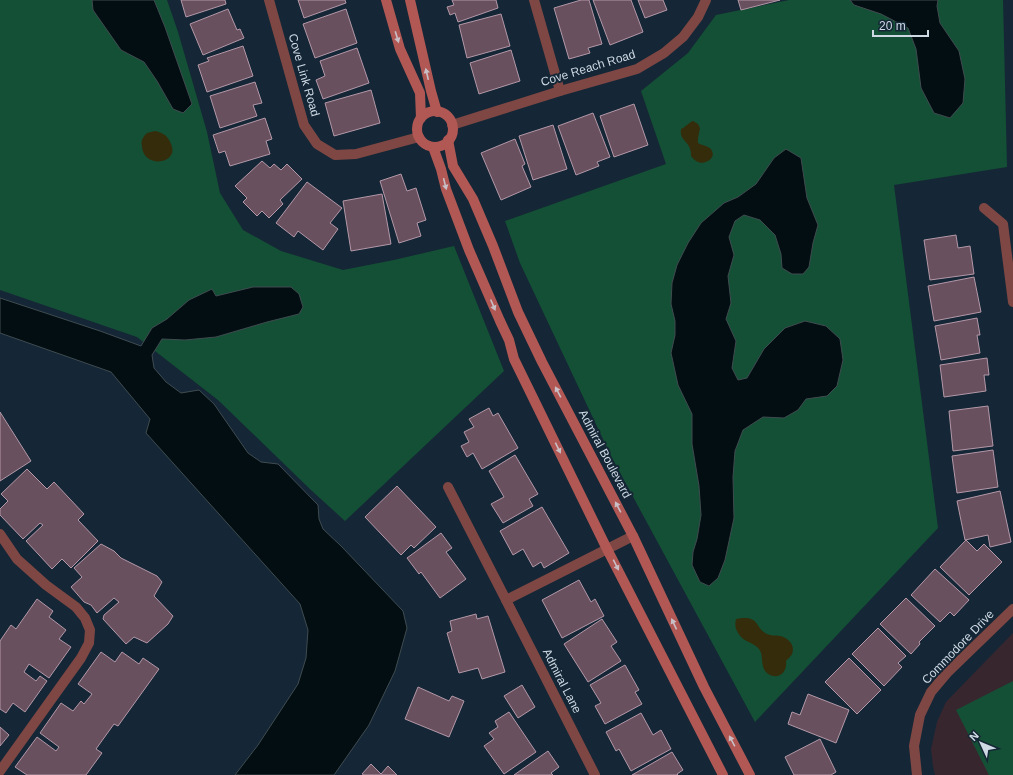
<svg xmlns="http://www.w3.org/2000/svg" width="1013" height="775" font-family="Helvetica,sans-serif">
<rect width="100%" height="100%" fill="#152736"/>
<path fill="#38262f" d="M1013,633v142h-78l-2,-9 -2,-17 6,-27 9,-20z"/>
<g fill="#145035">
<path d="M0,0h167l11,32 29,100 13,61 23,37 38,21 62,19 51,-10 60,-14 50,125 -159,150 -34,-31 -93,-90 -81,-63 -137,-47z"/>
<path d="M789,0h214l4,167 -113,18 44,343 -183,194 -144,-266 -91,-193 -15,-42 161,-57 -25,-73 47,-38 28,-38z"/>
<path d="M1013,681v94h-24l-33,-65z"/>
</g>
<g fill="#342c0b">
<path d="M693,121l5,3 2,4 -2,10v5c5,3 12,3 14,8 4,8 -8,14 -14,11 -3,-1 -5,-4 -7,-6 1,-15 -12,-14 -10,-27 5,-2 7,-6 12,-8z"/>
<path d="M155,131c9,2 13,5 16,13 9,20 -27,25 -29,3 0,-1 -1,-6 0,-6 0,-3 3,-6 5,-8z"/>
<path d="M742,618c18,-1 13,10 25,16 4,2 8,1 13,2 7,1 16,9 12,18 -1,2 -4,5 -6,7 2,12 -9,20 -19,12 -8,-7 -2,-19 -9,-25 -8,-8 -15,-5 -21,-17 -2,-4 -2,-7 -1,-12z"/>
</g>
<g fill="#020e11" stroke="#3f4b50">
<path d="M92,0h62l11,27 27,77 -9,9 -10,-4 -16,-28 -13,-19 -23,-12 -28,-40z"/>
<path d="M850,0h88l-1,6 3,17 19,28 6,28 -2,24 -13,15 -16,-5 -13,-25 -5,-39 -8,-21 -27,-14 -27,-9z"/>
<path d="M786,149l15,9 6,40 11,27 -5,18 -4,24 -6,7h-11l-10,-6 -1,-14 -6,-19 -15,-15 -16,-5 -9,6 -6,16 5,18 -6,21 3,27 -5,16 10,22 -4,27 6,12 9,-2 17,-29 21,-21 20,-7 21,5 14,13 3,21 -6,26 -10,10 -21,3 -8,11 -14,8 -21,-1 -20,13 -8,21 -2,26 1,41 -9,42 -7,18 -9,8 -9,-4 -8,-17 1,-13 4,-13 4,-24 -2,-29 -7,-42v-30l-14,-29 -7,-32 4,-18v-14l-4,-17 1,-21 5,-18 11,-22 13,-20 23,-20 14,-6 18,-13 18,-26z"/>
<path d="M253,287h38l8,7 4,13 -4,7 -32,8 -51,15 -31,3 -23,-1 -10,16 2,13 12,14 15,11 18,-3 15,14 34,49 13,9 17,2 40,41 1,14 4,10 18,17 62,65 4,17 -12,43 -26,54 -35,50h-99l23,-30 40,-61 8,-26 2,-28 -8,-26 -154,-171 4,-14 -39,-47 -111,-39v-35l100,33 41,15 11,-18 15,-9 22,-19 23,-11 4,7z"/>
</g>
<g fill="#68505e" stroke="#b398a8">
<path d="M181,0h44l1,4 -40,13z"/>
<path d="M298,0h47l1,3 -42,15z"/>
<path d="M452,0h44l2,8 -40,14 -3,-9 -5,2 -3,-8 7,-2z"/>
<path d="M581,0h8l13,44 -14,4 2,5 -21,6 -15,-51z"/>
<path d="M593,0h38l12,32 -33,13z"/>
<path d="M638,0h25l4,10 -22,8z"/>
<path d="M738,0h42l-39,10z"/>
<path d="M228,9l9,21 3,-1 4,9 -41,17 -13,-31z"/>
<path d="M346,9l11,34 -42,15 -12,-34z"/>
<path d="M501,14l9,32 -43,12 -8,-33z"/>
<path d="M243,46l10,30 -46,16 -9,-27 11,-4 -2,-3z"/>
<path d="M357,48l12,35 -46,16 -7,-19 9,-4 -5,-15z"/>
<path d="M511,50l9,31 -41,13 -9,-31z"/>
<path d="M255,82l7,21 -9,2 4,11 -37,12 -10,-32z"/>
<path d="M371,90l9,33 -46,13 -9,-33z"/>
<path d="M634,104l14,41 -34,12 -14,-41z"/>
<path d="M593,113l17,44 -13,5 2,4 -23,9 -18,-49z"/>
<path d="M265,118l7,21 -6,2 4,13 -40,12 -5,-15 -6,2 -6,-18z"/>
<path d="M553,125l14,44 -34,11 -14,-44z"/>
<path d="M515,139l10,25 -3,2 9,21 -30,13 -20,-47z"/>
<path d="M262,161l8,7 4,-4 7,6 6,-6 15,15 -22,21 3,4 -14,14 -7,-7 -5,5 -14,-14 4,-4 -12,-12z"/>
<path d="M401,174l6,17 9,-3 10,32 -9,3 4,13 -22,7 -19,-62z"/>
<path d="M307,182l35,26 -12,15 8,6 -15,21 -25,-19 -4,6 -18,-14z"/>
<path d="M382,194l9,50 -40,7 -8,-50z"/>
<path d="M956,235l2,13 12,-2 4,28 -44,6 -6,-40z"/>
<path d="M974,277l7,35 -47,9 -6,-35z"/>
<path d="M977,318l3,17h-3l3,18 -39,7 -6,-34z"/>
<path d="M987,358l2,17h-5l2,16 -42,6 -4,-32z"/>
<path d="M988,406l5,40 -40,5 -4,-40z"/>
<path d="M489,408l4,8 5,-3 20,35 -36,21 -9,-16 -6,4 -6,-11 8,-4 -5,-10 10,-5 -5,-8z"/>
<path d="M0,412l31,49 -31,20z"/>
<path d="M993,450l5,37 -41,6 -5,-37z"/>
<path d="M515,455l23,39 -9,5 4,7 -30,17 -12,-19 13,-7 -15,-26z"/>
<path d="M27,469l20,20 7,-7 30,32 -6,6 20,21 -27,27 -9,-9 -10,10 -26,-28 17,-16 -3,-2 -17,16 -23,-24v-6l8,-8 -7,-7z"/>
<path d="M397,486l39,41 -22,21 -3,-3 -10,10 -36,-38z"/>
<path d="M1000,491l11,51 -21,5 -2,-12 -23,5 -8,-39z"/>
<path d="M542,507l27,46 -25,15 -3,-6 -8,5 -10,-18 -10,6 -13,-24z"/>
<path d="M441,533l11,15 -6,4 20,27 -26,19 -19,-26 -2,2 -12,-16z"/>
<path d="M966,540l11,11 7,-7 18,18 -33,33 -29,-28z"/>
<path d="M101,544l13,7 7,7 36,18 5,6 -8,14 19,20 -5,8 -21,19 -13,-6 -8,7 -23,-25 1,-4 15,-13 -5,-4 -17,15 -6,-8 -7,-3 -13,-15 11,-10 -8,-9z"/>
<path d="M935,569l34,31 -15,16 -4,-4 -10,10 -29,-27z"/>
<path d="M579,580l12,22 4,-3 9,17 -42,22 -20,-38z"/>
<path d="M906,598l29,28 -16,16 1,2 -9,10 -31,-30z"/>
<path d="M37,599l16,12 -4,6 17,13 -7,9 12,8 -22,31 -20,-14 -5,8 12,9 4,-5 7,5 -22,31 -12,-9 -7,10 -6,-4v-68l11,-16 5,4z"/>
<path d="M476,614l1,5 11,-3 17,56 -23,7 -4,-11 -19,5 -12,-40 5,-2 -2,-10z"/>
<path d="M602,619l15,23 -6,4 10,15 -33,21 -24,-38z"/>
<path d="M878,628l28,28 -8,7 4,4 -18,19 -32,-32z"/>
<path d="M101,652l14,10 7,-10 17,12 4,-6 16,11 -41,57 -4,-2 -18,25 6,4 -16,22h-59l-12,-8 22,-30 19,14 3,-4 -19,-14 21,-30 12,8 8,-10 3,3 8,-10 -14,-10z"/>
<path d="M849,658l32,32 -24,24 -32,-32z"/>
<path d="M625,665l14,25 -4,2 7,12 -37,20 -10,-18 6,-3 -11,-18z"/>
<path d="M522,685l13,22 -17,11 -14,-22z"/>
<path d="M418,687l31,14 3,-5 12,5 -15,36 -44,-18z"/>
<path d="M808,694l41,16 -13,33 -48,-19 4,-12 8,3z"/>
<path d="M509,712l27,40 -32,22 -20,-28 10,-7 -5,-6 9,-6 -3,-6z"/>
<path d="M641,713l12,22 8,-5 10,19 -40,22 -12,-22 -3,2 -10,-19z"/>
<path d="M0,727l9,8 -9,11z"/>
<path d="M820,739l16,33 -5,3h-37l-9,-18z"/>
<path d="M548,751l11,16 -8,6 2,2h-39z"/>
<path d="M672,752l11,18 -6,4 1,1h-46z"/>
<path d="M371,764l10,10 7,-8 9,9h-33l-2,-1z"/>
</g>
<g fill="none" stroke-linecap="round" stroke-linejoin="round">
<path stroke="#7f4744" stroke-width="10" d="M0,534l17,25 29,26 30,22 9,11 5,12 -1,13 -8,15 -81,113"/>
<g stroke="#7f4744" stroke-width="10">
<path d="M269,0l35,125 13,19 18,11 21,-1 63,-17"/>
<path d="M534,0l26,91"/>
<path d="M452,125l108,-34 77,-22 27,-16 19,-16 15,-20 8,-17"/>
<path d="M984,208l19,16 10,78"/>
<path d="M448,487l58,113"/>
<path d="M595,775l-89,-175 127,-64"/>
<path d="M917,775l-3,-29 6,-31 11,-23 16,-19 66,-64"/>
</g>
<g stroke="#b15854" stroke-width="10">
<path d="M386,0l14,49 20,44 1,25"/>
<path d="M410,0l21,91 6,21"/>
<circle cx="435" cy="129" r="18"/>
<path d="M448,140l5,26 20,33 20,47 25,66 24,50 91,174 71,151 46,88"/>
<path d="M433,147l8,22 5,20 23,61 31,71 9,19 5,19 93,190 116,226"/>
</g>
</g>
<defs><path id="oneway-solid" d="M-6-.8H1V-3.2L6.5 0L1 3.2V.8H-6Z"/></defs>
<g fill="#c8bfc7">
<use href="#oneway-solid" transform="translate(397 37) rotate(73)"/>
<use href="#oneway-solid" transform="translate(427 74) rotate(-103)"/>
<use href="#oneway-solid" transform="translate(445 184) rotate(76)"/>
<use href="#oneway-solid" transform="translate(493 305) rotate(67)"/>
<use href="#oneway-solid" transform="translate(558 392) rotate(-118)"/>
<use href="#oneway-solid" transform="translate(558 448) rotate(64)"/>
<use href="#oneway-solid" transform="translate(618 507) rotate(-118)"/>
<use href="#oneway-solid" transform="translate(616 565) rotate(63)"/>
<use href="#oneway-solid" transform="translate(674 624) rotate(-115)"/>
<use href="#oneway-solid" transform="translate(732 741) rotate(-118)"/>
</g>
<g text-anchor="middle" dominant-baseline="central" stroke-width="4" stroke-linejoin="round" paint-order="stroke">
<g font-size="12" fill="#ced9e4" stroke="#152736">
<text transform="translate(588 68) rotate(-17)">Cove Reach Road</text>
<text transform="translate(304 75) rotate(74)">Cove Link Road</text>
<text transform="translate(605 454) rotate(62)">Admiral Boulevard</text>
<text transform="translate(958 647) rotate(-46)">Commodore Drive</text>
<text transform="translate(562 681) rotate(63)">Admiral Lane</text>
</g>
</g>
<g transform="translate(981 743) rotate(314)" stroke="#152736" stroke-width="3" paint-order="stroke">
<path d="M0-3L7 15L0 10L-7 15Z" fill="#ced9e4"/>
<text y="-6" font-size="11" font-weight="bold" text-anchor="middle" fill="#ced9e4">N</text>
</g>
<path d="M873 30v6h55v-6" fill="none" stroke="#ced9e4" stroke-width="2"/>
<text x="879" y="30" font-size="12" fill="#ced9e4" stroke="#152736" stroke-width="3" paint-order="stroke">20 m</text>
</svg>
